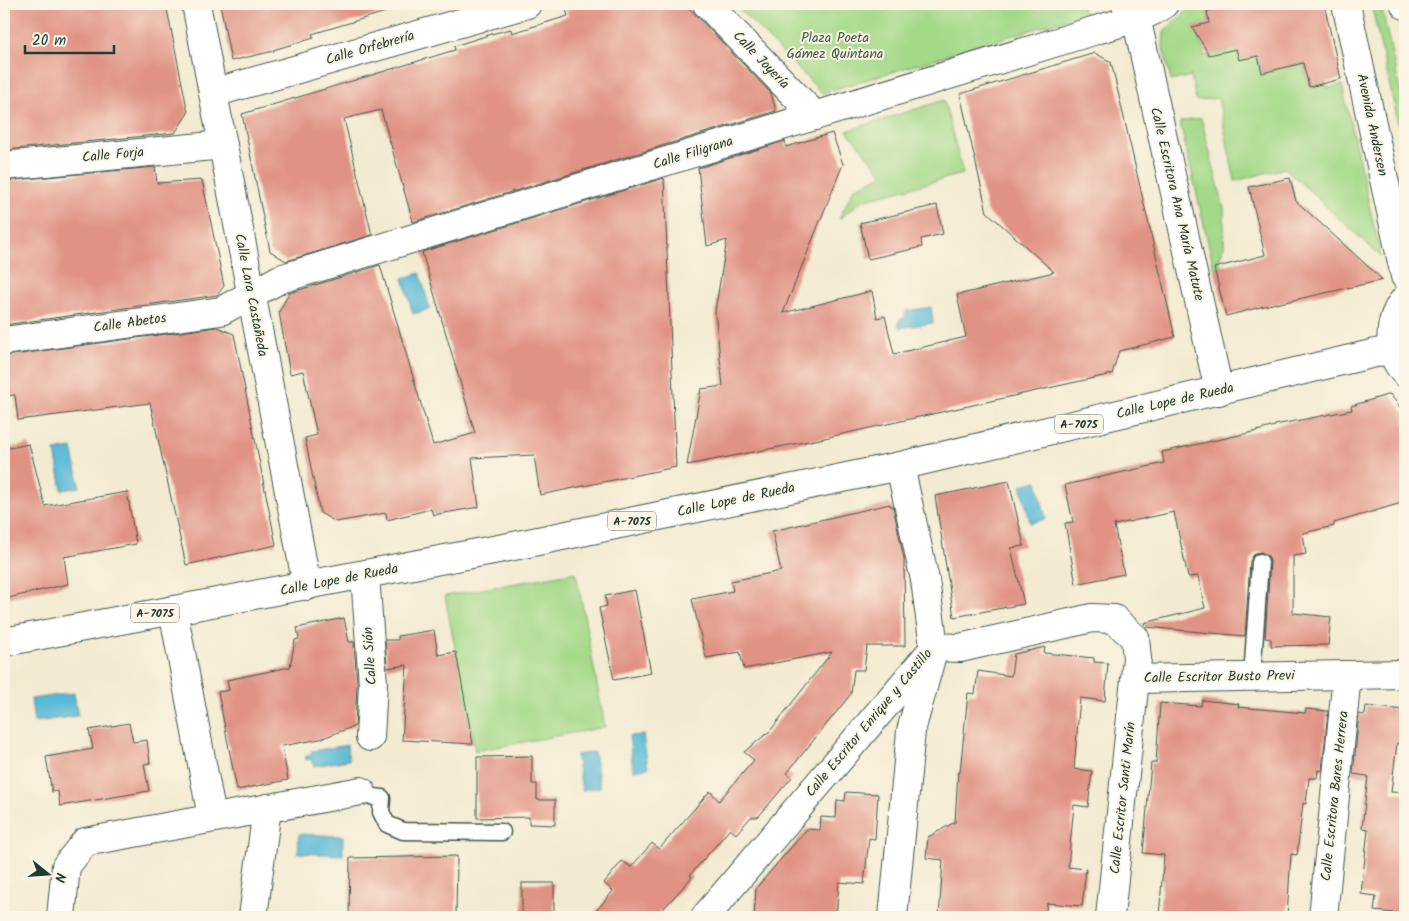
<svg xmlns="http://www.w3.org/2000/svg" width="1409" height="921" font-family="Kalam,sans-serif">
<rect width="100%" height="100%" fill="#fcf5e5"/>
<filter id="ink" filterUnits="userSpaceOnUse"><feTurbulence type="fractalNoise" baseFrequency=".02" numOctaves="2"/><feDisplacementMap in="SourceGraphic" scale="10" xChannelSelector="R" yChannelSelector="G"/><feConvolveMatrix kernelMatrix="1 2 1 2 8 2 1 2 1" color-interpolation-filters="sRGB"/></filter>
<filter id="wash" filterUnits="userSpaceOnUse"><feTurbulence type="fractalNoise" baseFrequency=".0096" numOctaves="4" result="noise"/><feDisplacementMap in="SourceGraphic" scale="20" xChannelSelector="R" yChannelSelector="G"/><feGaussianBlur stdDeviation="1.12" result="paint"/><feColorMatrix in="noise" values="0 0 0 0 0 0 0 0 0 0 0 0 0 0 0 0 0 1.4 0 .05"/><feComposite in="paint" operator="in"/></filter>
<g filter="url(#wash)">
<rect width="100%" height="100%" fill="#f3ebd1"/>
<g fill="#a4d989" stroke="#628b5e">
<path d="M734,4h339l8,1 3,9 -262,79z"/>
<path d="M1195,4h30l1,3 -19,4 2,12 -13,10 8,19 -1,4 33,-7 3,11 19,-4 4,17 41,-10 6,24 17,-4 1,5 15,-3 39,172 -96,-89 -50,13 -17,-83 -22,3 -5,-25 -20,5 -8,-34 1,-16z"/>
<path d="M1371,4h10l24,110v16l-5,1z"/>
<path d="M944,100l19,74 -100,26 -24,19 15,-31 29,-13 -36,-44z"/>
<path d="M1201,118l23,90v40l-5,11 2,7 -7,2 -34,-146z"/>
<path d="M576,572l29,155 -130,24 -30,-155z"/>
</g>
<g fill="#59b9d7" stroke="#3c7b86">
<path d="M420,273l10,36 -17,5 -10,-36z"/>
<path d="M931,307l2,16 -34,5v-8l6,-3 1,-6z"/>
<path d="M72,448l8,39 -18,3 -7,-39z"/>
<path d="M1037,481l9,38 -16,4 -9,-38z"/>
<path d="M74,693l4,23 -44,6 -3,-23z"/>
<path d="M643,735l5,33 -15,2 -4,-34z"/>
<path d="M347,745l2,15 -35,6 -3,-7 -5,1v-4l5,-1 1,-4z"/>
<path d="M594,752l6,35 -18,3 -6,-35z"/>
<path d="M299,834l44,2v19l-45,-2z"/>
</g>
<g id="blocks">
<g fill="#e09384">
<path d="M4,4h162l22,109 -13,20 -171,17z"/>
<path d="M220,4h171l1,6 -80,24 2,4 -41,12 1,1 -43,10z"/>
<path d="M588,4h97l86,89 5,18 -363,111 -32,-112 -37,9 28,116 -86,26 -16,-10 -28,-137 213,-64 -1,-4 41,-13 16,-4 1,4 56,-17 -2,-6z"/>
<path d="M1225,4h99l17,75 -32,8 -6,-24 -41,10 -4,-17 -19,4 -3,-11 -27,6 -17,-28 17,-4 -2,-12 19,-4z"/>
<path d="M1095,53l16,9 64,275 -56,14 -7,23 -292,65 -133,26 14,-76 22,-3 -8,-75 12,-71 -20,6 -9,-78 87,-27 1,6 46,-14 11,31 -60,149 89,-22 5,27 8,-2 9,38 72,-17 -9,-42 97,-23 -67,-60 -27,-118z"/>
<path d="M155,167l2,16 45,-3 22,106 -7,9 -213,30v-144z"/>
<path d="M664,178l12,289 -136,28 -6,-40 -62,3 7,49 -46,8 -2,-6 -44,11 -1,-7 -50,9 -16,-9 -15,-75 12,-3 -14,-64 -13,3 -11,-62 10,-19 91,-28 53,180 42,-12 -53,-181z"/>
<path d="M1290,178l6,23 87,79 -107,24v-1l-50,13 -12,-48 51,-13 -16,-68z"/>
<path d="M937,205l6,29 -22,5 1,8 -54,12 -8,-36z"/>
<path d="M217,327l17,7 42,211 -90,20 -36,-162 -132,17 -3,-25 -11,1v-40z"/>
<path d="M1390,394l15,20v88l-71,21v3l-31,7 3,21 -13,2v57l38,4 -3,28 -57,1v-7l-6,-1 5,-76 -1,-5 -8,-5 -6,1 -5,8 -5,75 -99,-9 -2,-4 61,-15 -7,-32 -10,1 -14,-65 -60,13 10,49 -48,10 -11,-61 8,-1 -8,-37 99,-22 -2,-11 91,-20 22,-6v-1l77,-15 -1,-4z"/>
<path d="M29,444l16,62 82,-14 9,52 -72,13 4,27 -64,15v-150z"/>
<path d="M1009,481l15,65 -13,2 13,56 -70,13 -19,-121z"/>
<path d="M890,504v2h3l11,53 1,87h-38l-3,24h-10l-3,24 -64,79 5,4 -34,40h-7l-15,17 -6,-5 -40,46 2,2 -36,40h-65l22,-26 -9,-8 18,-22 9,6 21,-24 7,6 51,-58 9,10 35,-41 -10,-8 26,-21 62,-79 -88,17 -4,-17 -34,6 -14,-59 41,-8 -2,-10 50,-10 -9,-40z"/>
<path d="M635,590l16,83 -37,7 -15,-72 8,-2 -2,-10z"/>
<path d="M344,618l5,24h5l3,42 -2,42 -35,13 -38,7 6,34 -51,10 -19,-98 11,-2 -2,-10 63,-13 5,-27 4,-1 -2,-11z"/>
<path d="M434,630l4,25 18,-3 17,92 -71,-4 5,-75 -20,3 -2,-28h13v-4z"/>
<path d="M1045,647l-1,6 50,5v4l14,1 -3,38 -25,-3 -6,71 18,2 -4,36 -14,-2 -6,62 18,2 -4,37 -35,-3 -2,14h-106l4,-57 -17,-2 2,-21 27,-15 3,-50h2l8,-79 7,1 3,-23 33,5 3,-22z"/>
<path d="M1202,700l37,4 -1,3 67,6 1,-4 22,2 -6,60 -4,-1 -1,8h-8l-3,26 -3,-1 -6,52 -6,-1 -4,63h-42l-43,-3v3h-43l5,-62 -21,-2 8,-90h5l4,-60 41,3z"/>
<path d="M1366,706l39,4v34l-8,-1 -6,49 14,1v121l-31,-3 2,-15 -15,-2 7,-65 -6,-1 6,-52 -15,-2 6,-60 6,1z"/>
<path d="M129,723l4,19 14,-2 3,23 -6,1 5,27 -89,15 -2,-15 -6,1 -6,-35 47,-8 -4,-19z"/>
<path d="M532,756v28h5v16h18v25l-26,-1v-7l-52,1v-61z"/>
<path d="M846,792l32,2 -3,45 -6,-1 -5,46 -25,-2 -3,35h-82l2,-29 51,-59 13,1 1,-13 15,1 1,-18 8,1z"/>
<path d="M457,856l-1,61h-107l1,-59z"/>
<rect x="522" y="883" width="32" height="34"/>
</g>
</g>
</g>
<g filter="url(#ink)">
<use href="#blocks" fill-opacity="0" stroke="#3f574c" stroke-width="1"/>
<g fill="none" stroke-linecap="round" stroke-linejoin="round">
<g stroke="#3f574c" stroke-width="19">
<g id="service">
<path d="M1252,677l8,-115"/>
<path d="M361,791l13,6 8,1 -1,14 6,12 16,7 99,1"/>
</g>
</g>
<g stroke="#3f574c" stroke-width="30">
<g id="minor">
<path d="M707,4l108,112"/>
<path d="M1126,4l10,13 83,374"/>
<path d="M1346,4l59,272"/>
<path d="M1405,4v1"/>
<path d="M213,93l314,-89"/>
<path d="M4,166l219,-21"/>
<path d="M4,341l217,-30 59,-32 813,-248c19,-6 57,-15 71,-27"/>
<path d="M365,575l8,109 -3,53"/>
<path d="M173,610l39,207"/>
<path d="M934,647l26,1 132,-30 22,1 21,19 2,20 -2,21 270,-5"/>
<path d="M61,917l5,-51 19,-24 276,-51"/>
<path d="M253,917l14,-109"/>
<path d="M705,917l224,-263"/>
<path d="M893,917l18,-186 23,-84 -9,-67 -25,-114"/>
<path d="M1110,917l25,-238"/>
<path d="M1323,917l24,-242"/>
</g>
</g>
<g stroke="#3f574c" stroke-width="30">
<path id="tertiary" d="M196,4l111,582"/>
</g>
<g stroke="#3f574c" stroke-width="30">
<g id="primary">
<path d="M1405,299c-17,20 -19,54 0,74"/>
<path d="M4,642l505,-95 391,-81 505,-120"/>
</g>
</g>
<use href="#service" stroke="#fff" stroke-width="16"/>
<use href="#minor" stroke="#fff" stroke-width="28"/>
<use href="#tertiary" stroke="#fff" stroke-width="28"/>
<use href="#primary" stroke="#fff" stroke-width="28"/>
</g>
</g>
<g text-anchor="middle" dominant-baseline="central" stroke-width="4" stroke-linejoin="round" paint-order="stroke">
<g fill="#fcf5e5" stroke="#617469" stroke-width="1">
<rect x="1055" y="414.5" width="48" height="19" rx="4"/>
<rect x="608" y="511.5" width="48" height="19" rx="4"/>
<rect x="131" y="603.5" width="48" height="19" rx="4"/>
</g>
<g font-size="12" font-weight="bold" fill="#1f3d34">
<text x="1079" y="424">A-7075</text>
<text x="632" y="521">A-7075</text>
<text x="155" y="613">A-7075</text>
</g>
<g font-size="14" fill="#3a5c45" stroke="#fcf5e5">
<text x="835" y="38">Plaza Poeta<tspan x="835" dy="16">Gámez Quintana</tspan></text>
</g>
<g font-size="14" fill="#1f3d34" stroke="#fcf5e5">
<text transform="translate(370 48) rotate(-16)">Calle Orfebrería</text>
<text transform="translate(761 60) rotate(46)">Calle Joyería</text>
<text transform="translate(1372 125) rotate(78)">Avenida Andersen</text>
<text transform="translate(693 153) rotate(-17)">Calle Filigrana</text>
<text transform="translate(113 155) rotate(-5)">Calle Forja</text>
<text transform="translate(1177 204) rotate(77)">Calle Escritora Ana María Matute</text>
<text transform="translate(251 295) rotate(79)">Calle Lara Castañeda</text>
<text transform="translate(130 323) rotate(-8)">Calle Abetos</text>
<text transform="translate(1175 401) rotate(-13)">Calle Lope de Rueda</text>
<text transform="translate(736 500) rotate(-12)">Calle Lope de Rueda</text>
<text transform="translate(339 580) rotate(-11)">Calle Lope de Rueda</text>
<text transform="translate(370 656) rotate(-94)">Calle Sión</text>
<text transform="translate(1219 677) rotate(-1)">Calle Escritor Busto Previ</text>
<text transform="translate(869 723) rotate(-50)">Calle Escritor Enrique y Castillo</text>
<text transform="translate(1335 796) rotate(-84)">Calle Escritora Bares Herrera</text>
<text transform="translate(1123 798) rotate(-84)">Calle Escritor Santi Marín</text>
</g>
</g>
<rect width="1409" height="921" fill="none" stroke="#fcf5e5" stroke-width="20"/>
<g transform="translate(48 874) rotate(107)" stroke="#fcf5e5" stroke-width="4" paint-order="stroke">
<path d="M0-4L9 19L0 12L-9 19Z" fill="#1f3d34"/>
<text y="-8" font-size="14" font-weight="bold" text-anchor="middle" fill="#1f3d34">N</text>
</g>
<path d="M25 45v8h89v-8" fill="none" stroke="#1f3d34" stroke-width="2.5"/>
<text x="32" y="45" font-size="15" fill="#1f3d34" stroke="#fcf5e5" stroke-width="4" paint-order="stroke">20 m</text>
</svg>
